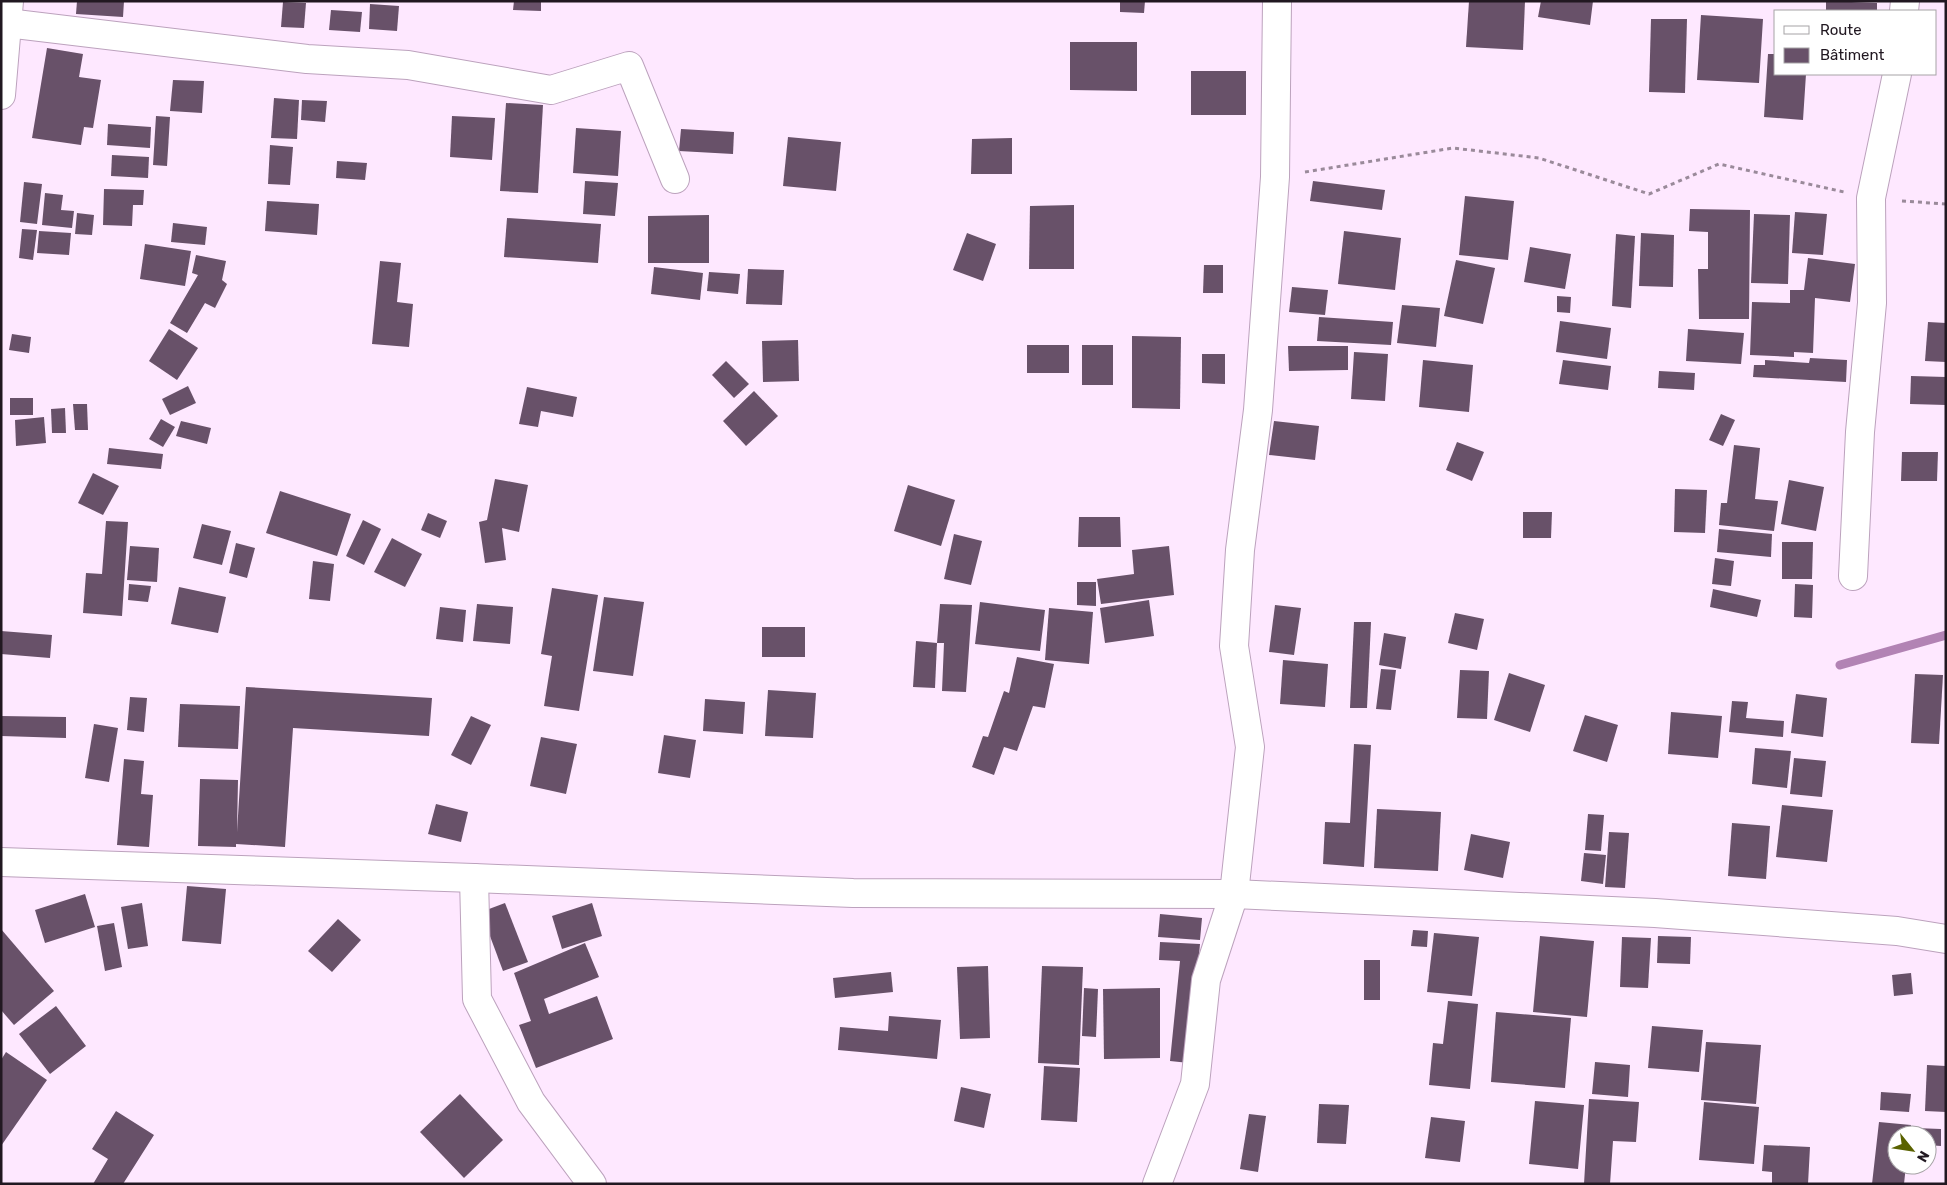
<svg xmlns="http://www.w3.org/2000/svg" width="1947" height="1185" font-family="Rubik,sans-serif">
<rect width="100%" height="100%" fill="#fee8ff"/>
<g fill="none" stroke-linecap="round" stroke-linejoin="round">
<path stroke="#b283b4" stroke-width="9" d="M1840,665l106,-30"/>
</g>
<g fill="#685169">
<path d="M77,1h47l-1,16 -47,-3z"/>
<path d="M514,1h27v10l-28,-1z"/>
<path d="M1120,1h25l-1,12 -24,-1z"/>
<path d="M1469,1h56l-2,49 -57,-3z"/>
<path d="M1541,1h52l-3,24 -52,-8z"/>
<path d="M1826,1l51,2v8h-51z"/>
<path d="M283,2l23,1 -2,25 -23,-1z"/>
<path d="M370,4l29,2 -2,25 -28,-2z"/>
<path d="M331,10l31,2 -2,20 -31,-2z"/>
<path d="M1701,15l62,4 -4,64 -62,-3z"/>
<path d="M1651,19h36l-2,74 -36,-1z"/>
<path d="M1070,42h67v49l-67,-1z"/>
<path d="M47,48l36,6 -4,23 22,3 -8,48 -9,-1 -3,18 -49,-7z"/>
<path d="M1768,54h8v20h30l-3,46 -39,-3z"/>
<rect x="1191" y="71" width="55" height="44"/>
<path d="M173,80l31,1 -2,32 -32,-2z"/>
<path d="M274,98l25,2 -2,39 -26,-1z"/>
<path d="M302,100l25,1 -2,21 -24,-2z"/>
<path d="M506,103l37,2 -5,88 -38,-2z"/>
<path d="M156,116l14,1 -3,49 -14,-1z"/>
<path d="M452,116l43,2 -3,42 -42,-3z"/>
<path d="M108,124l43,3 -1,21 -43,-3z"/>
<path d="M576,128l45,3 -3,45 -45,-3z"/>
<path d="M681,129l53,3 -1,22 -54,-3z"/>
<path d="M788,137l53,5 -5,49 -53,-5z"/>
<path d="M1012,138v36h-41l1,-35z"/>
<path d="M270,145l23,2 -3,38 -22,-1z"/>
<path d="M112,155l37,2 -1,21 -37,-2z"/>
<path d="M337,161l30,2 -2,17 -29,-2z"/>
<path d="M585,181l33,2 -3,33 -32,-2z"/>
<path d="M1313,181l72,9 -3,20 -72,-9z"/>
<path d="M24,182l18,2 -5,40 -17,-2z"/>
<path d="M104,189l40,1 -1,15h-10l-1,21 -29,-1z"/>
<path d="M45,193l18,2 -2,15 13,1 -2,17 -30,-3z"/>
<path d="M1465,196l49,5 -6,59 -49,-5z"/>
<path d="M267,201l52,3 -2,31 -52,-4z"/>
<path d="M1074,205v64h-45l1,-63z"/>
<path d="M1690,209l60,1 -1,109h-50l-1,-50h10v-37l-19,-1z"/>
<path d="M1795,212l32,2 -4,41 -31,-2z"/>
<path d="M77,213l17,2 -2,20 -17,-1z"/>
<path d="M1754,214l36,1 -2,69 -37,-1z"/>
<path d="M709,215v48h-61v-47z"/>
<path d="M507,218l94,6 -3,39 -94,-6z"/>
<path d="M173,223l34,4 -2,18 -34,-3z"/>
<path d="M22,229l15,1 -4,30 -14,-2z"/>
<path d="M39,231l32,2 -2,22 -32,-2z"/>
<path d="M1344,231l57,7 -6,52 -57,-6z"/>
<path d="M967,233l29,11 -13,37 -30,-11z"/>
<path d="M1641,233l33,2 -1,52 -34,-1z"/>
<path d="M1616,234l19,2 -4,72 -19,-2z"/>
<path d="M145,244l46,7 -6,35 -45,-7z"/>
<path d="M1530,247l41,7 -6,35 -41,-7z"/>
<path d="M196,255l30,6 -4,19 5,4 -12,24 -10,-5 -18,30 -17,-10 28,-48 -6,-2z"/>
<path d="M1808,258l47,6 -5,38 -35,-4 -2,55 -19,-1v5l-44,-2 2,-53 38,1v-13h14z"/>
<path d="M1456,260l39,8 -12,56 -39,-8z"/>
<path d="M380,261l21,2 -4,39 16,2 -4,43 -37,-3z"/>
<path d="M1204,265h19v28h-20z"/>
<path d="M654,267l49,6 -3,27 -49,-6z"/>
<path d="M748,269l36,1 -2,35 -36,-1z"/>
<path d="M709,272l31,2 -2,20 -31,-3z"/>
<path d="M1292,287l36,3 -3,25 -36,-3z"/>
<path d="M1557,296l14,1 -1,16 -13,-1z"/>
<path d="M1402,305l38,3 -4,39 -39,-4z"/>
<path d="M1319,317l74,5 -2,23 -74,-4z"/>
<path d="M1560,321l51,7 -4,31 -51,-7z"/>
<path d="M1928,322l18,1v39l-21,-1z"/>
<path d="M169,329l29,19 -21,32 -28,-19z"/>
<path d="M1688,329l56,4 -3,31 -55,-3z"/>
<path d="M12,334l19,3 -2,16 -20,-3z"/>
<path d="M1132,336l49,1 -1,72 -48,-1z"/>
<path d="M798,340l1,41 -36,1 -1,-41z"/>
<rect x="1027" y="345" width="42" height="28"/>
<rect x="1082" y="345" width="31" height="40"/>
<path d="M1288,346h60v24l-59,1z"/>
<path d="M1354,352l34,2 -3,47 -34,-2z"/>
<path d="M1202,354h23v30l-23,-1z"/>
<path d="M1810,358l37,2 -1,22 -93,-5 1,-12h11v-5l44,3z"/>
<path d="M1423,360l50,5 -4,47 -50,-5z"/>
<path d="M1563,360l48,6 -3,24 -49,-6z"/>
<path d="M726,361l23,23 -15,14 -22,-23z"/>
<path d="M1659,371l36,2 -1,17 -36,-2z"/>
<path d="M1911,376l35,1v28l-36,-1z"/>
<path d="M188,386l8,17 -26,12 -8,-16z"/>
<path d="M527,387l50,10 -4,20 -32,-6 -3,16 -19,-3z"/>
<path d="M754,391l24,25 -32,30 -23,-25z"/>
<rect x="10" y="398" width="23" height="17"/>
<path d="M73,404h14l1,26h-13z"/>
<path d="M65,408l1,25h-14l-1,-24z"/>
<path d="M1721,414l14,6 -12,26 -14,-6z"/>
<path d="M44,417l2,26 -30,3 -1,-26z"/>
<path d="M161,419l14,8 -12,20 -14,-8z"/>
<path d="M181,421l30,7 -4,16 -31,-8z"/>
<path d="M1274,421l45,5 -4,34 -46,-5z"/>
<path d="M1457,442l27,10 -12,29 -26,-11z"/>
<path d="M1734,445l26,3 -5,51 23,2 -4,30 -55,-6 2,-22h6z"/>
<path d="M109,448l54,6 -2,15 -54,-5z"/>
<path d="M1902,452h36l-1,29h-36z"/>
<path d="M93,473l26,13 -16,29 -25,-12z"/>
<path d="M495,479l33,6 -9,47 -17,-4 4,32 -21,3 -6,-41 8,-2z"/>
<path d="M1789,480l35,7 -8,44 -35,-7z"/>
<path d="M908,485l47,15 -14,46 -47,-15z"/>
<path d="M1675,489l32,1 -2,43 -31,-1z"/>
<path d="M280,491l71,23 -14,42 -71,-23z"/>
<path d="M1523,512h29l-1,26h-28z"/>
<path d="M428,513l19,8 -7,17 -19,-8z"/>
<path d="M1079,517h41l1,30h-43z"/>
<path d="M363,520l18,9 -17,36 -18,-9z"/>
<path d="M106,521l22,1 -6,94 -39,-3 3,-40 16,1z"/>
<path d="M202,524l29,7 -9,34 -29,-7z"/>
<path d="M1719,529l53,5 -1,23 -54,-5z"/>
<path d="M954,534l28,7 -11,44 -27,-6z"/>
<path d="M392,538l30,16 -17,33 -31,-15z"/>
<path d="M1782,542h31l-1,37h-30z"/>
<path d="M236,543l19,5 -8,30 -18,-5z"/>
<path d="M130,546l29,2 -2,34 -30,-2z"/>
<path d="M1169,546l5,49 -73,9 -4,-25 37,-5 -2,-24z"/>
<path d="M1715,558l19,3 -3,25 -19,-2z"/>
<path d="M313,561l21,3 -4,37 -21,-2z"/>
<path d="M1077,582h19v24l-19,-1z"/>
<path d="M129,584l22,2 -3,16 -20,-2z"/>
<path d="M1795,584l18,1 -1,33 -18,-1z"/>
<path d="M179,587l47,10 -8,36 -47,-9z"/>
<path d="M552,588l46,7 -19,116 -35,-5 8,-50 -11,-2z"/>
<path d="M1713,589l48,11 -4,17 -47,-10z"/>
<path d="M604,597l40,5 -11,74 -40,-5z"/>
<path d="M1149,600l5,36 -49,7 -5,-35z"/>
<path d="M980,602l65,8 -5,41 -65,-7z"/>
<path d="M477,604l36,3 -3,37 -37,-3z"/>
<path d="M940,604l32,1 -6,87 -24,-1 2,-48h-7z"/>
<path d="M1275,605l26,3 -7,47 -25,-3z"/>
<path d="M440,607l26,3 -3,32 -27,-3z"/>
<path d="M1049,608l44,4 -4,52 -44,-4z"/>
<path d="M1455,613l29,6 -7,31 -29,-7z"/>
<path d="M1354,622h17l-4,86h-17z"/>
<rect x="762" y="627" width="43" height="30"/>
<path d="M1,631l51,4 -2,23 -49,-4z"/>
<path d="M1384,633l22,4 -5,32 -22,-4z"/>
<path d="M916,641l21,2 -2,45 -22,-1z"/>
<path d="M1017,657l37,7 -9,44 -12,-2 -16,45 -13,-4 -10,28 -22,-8 11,-31 5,1 16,-46 5,2z"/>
<path d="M1283,660l45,4 -3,43 -45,-3z"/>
<path d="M1381,669l15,1 -5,40 -15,-1z"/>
<path d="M1460,670l29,1 -2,48 -30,-1z"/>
<path d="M1509,673l36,12 -15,47 -36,-12z"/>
<path d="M1915,674l28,1 -4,69 -28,-1z"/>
<path d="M246,687l186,11 -3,38 -136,-8 -8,119 -49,-3v3l-38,-1 2,-67 38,1 -1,52z"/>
<path d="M768,690l48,3 -3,45 -48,-2z"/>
<path d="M1796,694l31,4 -4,39 -32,-4z"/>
<path d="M130,697l17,1 -3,34 -17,-2z"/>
<path d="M705,699l40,3 -2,32 -40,-3z"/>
<path d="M1732,701l16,1 -2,16 38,3 -1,16 -54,-5z"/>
<path d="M180,704l60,2 -2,43 -60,-2z"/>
<path d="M1671,712l51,4 -4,42 -50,-4z"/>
<path d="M1585,715l33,10 -11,37 -34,-11z"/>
<path d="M1,716l65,1v21l-65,-2z"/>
<path d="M471,716l20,9 -20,40 -20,-10z"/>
<path d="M94,724l24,4 -9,54 -24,-4z"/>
<path d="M664,735l32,5 -6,38 -32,-5z"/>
<path d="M541,737l36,7 -11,50 -36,-8z"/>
<path d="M1354,744l17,1 -7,122 -41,-3 2,-42 25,1z"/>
<path d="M1755,748l36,3 -4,37 -35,-4z"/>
<path d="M1794,758l32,3 -4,36 -32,-3z"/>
<path d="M124,759l20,2 -3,33 12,1 -4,52 -32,-2z"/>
<path d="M436,804l32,8 -7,30 -33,-8z"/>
<path d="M1782,805l51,5 -6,52 -51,-5z"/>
<path d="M1377,809l64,3 -3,59 -64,-3z"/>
<path d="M1588,814l16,1 -3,36 -16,-1z"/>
<path d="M1732,823l38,3 -4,53 -38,-3z"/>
<path d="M1609,832l20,1 -4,55 -20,-1z"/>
<path d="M1471,834l39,8 -7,36 -39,-8z"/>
<path d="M1584,853l22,2 -3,29 -22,-3z"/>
<path d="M187,886l39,3 -5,55 -39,-3z"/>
<path d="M85,894l10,33 -50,16 -10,-33z"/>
<path d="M142,903l6,43 -20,3 -7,-42z"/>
<path d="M505,903l23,59 -25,9 -22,-59z"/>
<path d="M592,903l10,33 -40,13 -10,-33z"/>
<path d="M1160,914l42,4 -2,22 -42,-3z"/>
<path d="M338,919l23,21 -29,32 -24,-21z"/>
<path d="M114,923l8,44 -17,4 -8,-45z"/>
<path d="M1,929l53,62 -40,34 -13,-15z"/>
<path d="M1413,930l15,1 -1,16 -16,-1z"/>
<path d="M1434,933l45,4 -7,59 -45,-4z"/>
<path d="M1540,936l54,5 -7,76 -54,-5z"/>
<path d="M1658,936l33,1 -1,27 -33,-1z"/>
<path d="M1622,937l29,1 -3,50 -28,-1z"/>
<path d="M1160,942l40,2 -11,119 -19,-2 10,-100 -21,-1z"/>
<path d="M585,943l14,34 -55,22 5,15 48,-18 16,43 -77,29 -17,-43 12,-4 -17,-48z"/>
<rect x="1364" y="960" width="16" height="40"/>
<path d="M988,966l2,72 -30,1 -3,-72z"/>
<path d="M1042,966l41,1 -4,98 -41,-2z"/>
<path d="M891,972l2,20 -58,6 -2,-20z"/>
<path d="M1911,973l2,21 -19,2 -2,-21z"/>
<path d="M1084,988l14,1 -2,48 -14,-1z"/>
<path d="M1160,988v70l-56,1 -1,-70z"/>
<path d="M1448,1001l30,3 -8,85 -41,-4 4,-42 10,1z"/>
<path d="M56,1006l30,40 -36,28 -31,-40z"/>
<path d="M1496,1012l75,6 -6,70 -74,-6z"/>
<path d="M889,1016l52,4 -4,39 -99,-9 2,-23 48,4z"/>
<path d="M1652,1026l51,4 -4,42 -51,-4z"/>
<path d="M1706,1042l55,3 -5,59 -55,-4z"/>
<path d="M6,1052l41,28 -46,66v-86z"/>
<path d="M1595,1062l35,3 -2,32 -36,-3z"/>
<path d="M1927,1065l19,1v46l-21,-1z"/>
<path d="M1044,1066l36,2 -3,54 -36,-2z"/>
<path d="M961,1087l30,7 -7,34 -30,-7z"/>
<path d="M1881,1092l30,2 -2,18 -29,-2z"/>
<path d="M460,1094l43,46 -39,38 -44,-46z"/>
<path d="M1589,1099l50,3 -3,40 -23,-1 -3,43h-26z"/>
<path d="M1535,1101l49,4 -6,64 -49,-5z"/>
<path d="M1704,1102l55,5 -5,57 -55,-4z"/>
<path d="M1319,1104l30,1 -3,39 -29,-1z"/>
<path d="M116,1111l38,24 -31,49h-30l15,-25 -16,-10z"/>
<path d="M1249,1114l17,2 -8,56 -18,-3z"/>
<path d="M1431,1117l34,4 -5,41 -35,-4z"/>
<path d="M1879,1122l32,3 -1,10h-13v30h9l-2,19h-32z"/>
<path d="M1915,1128l26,1v17l-14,-1v-10h-12z"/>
<path d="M1764,1145l46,2 -2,37h-36v-12l-10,-1z"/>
</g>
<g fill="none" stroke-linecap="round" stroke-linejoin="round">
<g stroke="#bca2bd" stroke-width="30">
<g id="minor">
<path d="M1904,11l1,-10"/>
<path d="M1,25l6,-2 300,36 101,6 143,25 78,-24 46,113"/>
<path d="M1,95l8,-94"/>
<path d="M1853,576l7,-144 12,-129 -1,-105 26,-124"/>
<path d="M1,862l473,16 379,15 381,1 421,19 242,18 49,8"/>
<path d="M474,878l3,121 54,103 61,82"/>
<path d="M1157,1184l38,-100 11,-104 28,-86 16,-147 -16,-101 6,-96 18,-140 17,-233 2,-176"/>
</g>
</g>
<g stroke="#9a8a9a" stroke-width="3" stroke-dasharray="4 4" stroke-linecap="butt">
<path d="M1305,172l148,-24 86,10 110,36 70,-30 125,28"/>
<path d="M1902,201l44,3"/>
</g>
<use href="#minor" stroke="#fff" stroke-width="28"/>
</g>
<rect width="1947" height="1185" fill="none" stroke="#211821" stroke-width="5"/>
<rect x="1774" y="10" width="162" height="65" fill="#ffffff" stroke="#a6a3a6"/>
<rect x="1784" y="26" width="25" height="8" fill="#ffffff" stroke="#a6a3a6"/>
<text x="1820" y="35" font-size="15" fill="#211821">Route</text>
<rect x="1784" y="48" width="25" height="15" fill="#685169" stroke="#a6a3a6"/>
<text x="1820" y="60" font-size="15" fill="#211821">Bâtiment</text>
<g transform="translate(1912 1150) rotate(120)"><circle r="24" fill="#ffffff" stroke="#a6a3a6"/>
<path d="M0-4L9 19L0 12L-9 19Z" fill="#5a6200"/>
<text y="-8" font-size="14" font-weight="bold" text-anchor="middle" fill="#211821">N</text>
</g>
</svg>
